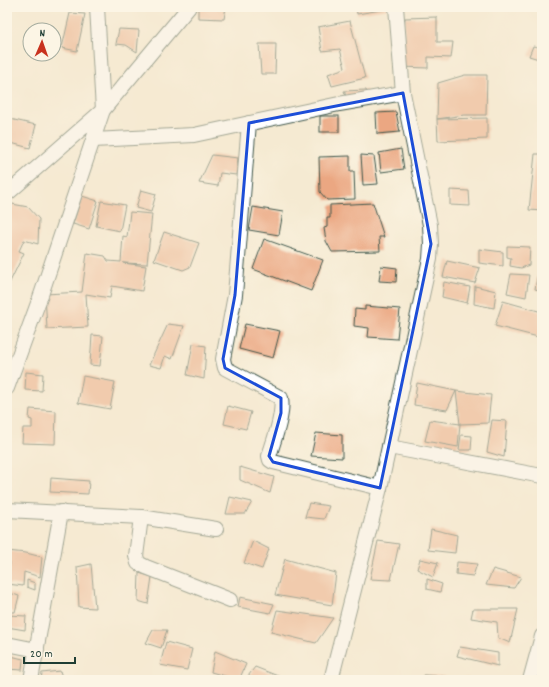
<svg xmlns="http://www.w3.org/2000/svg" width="549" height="687" font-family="Dekko,sans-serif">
<rect width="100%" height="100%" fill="#fcf5e5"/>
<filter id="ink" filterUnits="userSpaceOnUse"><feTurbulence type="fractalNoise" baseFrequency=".025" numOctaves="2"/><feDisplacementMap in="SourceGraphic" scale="8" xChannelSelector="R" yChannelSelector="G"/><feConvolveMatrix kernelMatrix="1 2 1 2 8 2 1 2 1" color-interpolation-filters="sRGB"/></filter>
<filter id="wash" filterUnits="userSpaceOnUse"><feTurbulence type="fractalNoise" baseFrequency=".012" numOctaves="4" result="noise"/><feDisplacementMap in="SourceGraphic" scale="16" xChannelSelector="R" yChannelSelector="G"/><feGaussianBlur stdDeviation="0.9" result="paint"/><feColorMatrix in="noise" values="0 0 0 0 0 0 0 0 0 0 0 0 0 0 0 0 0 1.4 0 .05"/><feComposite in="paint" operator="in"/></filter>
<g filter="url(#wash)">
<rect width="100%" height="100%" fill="#f5ead2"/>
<g id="blocks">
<g fill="#eba782">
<path d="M198,7h28l-2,12 -26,-1z"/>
<path d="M356,7h31v2l-30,5z"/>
<path d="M70,13l15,1 -8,37 -15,-3z"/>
<path d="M437,17v25h16l-2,16 -23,-1v11l-27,-1 4,-49z"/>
<path d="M350,21l15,57 -33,8 -4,-12 17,-6 -5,-19 -18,2 -4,-24z"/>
<path d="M119,29l20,1 -2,22 -11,-7 -10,-1z"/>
<path d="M259,44h17l-1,30h-14z"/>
<path d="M533,46l9,2v12l-13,-4z"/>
<path d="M465,75h22l-1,40h-22l-27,4 50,-1v21l-49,2 -1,-22 1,-36z"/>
<path d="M366,90l7,15 -23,1 -6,-15z"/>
<path d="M396,112l4,20 -23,2 -1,-21z"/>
<rect x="320" y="116" width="19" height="16"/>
<path d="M10,119l26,6 -6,23 -23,-6v-12z"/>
<path d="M401,149l3,20 -23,3 -2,-19z"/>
<path d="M535,154h7v57l-13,-1z"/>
<path d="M212,155l26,3 -2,17 -16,-2 -2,13 -19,-3z"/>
<path d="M361,155l13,1 4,28 -15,1z"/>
<path d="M350,156v15h4l1,28 -28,1 -7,-8 -1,-35z"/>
<path d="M141,190l15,4 -5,18 -15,-4z"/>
<path d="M450,190l19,1 1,15 -20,-1z"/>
<path d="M82,196l16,5 -9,28 -16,-5z"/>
<path d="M101,201l24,4 -5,26 -24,-5z"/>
<path d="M7,203l21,4 11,12 -1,25 -14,-4 -5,11 5,2 -17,35z"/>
<path d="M373,203l11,34h-5l1,14 -48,1 -6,-11 -2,-13 3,-1v-9h3v-13z"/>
<path d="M253,207l30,5 -4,23 -30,-5z"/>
<path d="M130,212l22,2 -5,50 -24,-1 23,3 -4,25 -30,-5 -2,12 -24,-4 2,33 -41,2 -2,-35 37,-2 5,-39 18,3 3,5 13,1 2,-26 4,1z"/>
<path d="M164,232l35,11 -9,24 -7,3 -29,-10z"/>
<path d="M264,239l59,21 -12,31 -58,-22z"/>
<path d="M507,246l23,1 -1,18 -8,3 -11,-2 1,-8 -4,-1z"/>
<path d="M479,249l24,3v14l-24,-3z"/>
<path d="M447,261l33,7 -5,15 -32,-6z"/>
<path d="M381,266l16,2 -1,14 -17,-1z"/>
<path d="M538,273h4v18l-7,-2z"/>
<path d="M511,274l18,1 -3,22 -19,-4z"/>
<path d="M444,282l26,5 -3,16 -25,-6z"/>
<path d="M475,286l21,5 -2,17 -20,-4z"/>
<path d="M503,301l39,11v26l-47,-12z"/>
<path d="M365,306l35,3 -3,30 -29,-2 1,-9 -15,-2 1,-17 10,1z"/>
<path d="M168,324l16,2 -12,33 -7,-3 -4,12 -12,-3z"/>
<path d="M245,324l35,7 -7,27 -34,-9z"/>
<path d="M92,335l11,1 -3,30 -10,-1z"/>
<path d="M193,344l13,2 -2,33 -17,-4z"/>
<path d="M26,372l17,2 -1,17 -17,-1z"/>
<path d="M83,376l32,6 -5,27 -32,-6z"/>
<path d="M417,383l39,8 -9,19 -33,-5z"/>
<path d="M456,391l35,4 -3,28 -28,1z"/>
<path d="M228,406l23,6 -5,17 -22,-5z"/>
<path d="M30,409l26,2 -1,33 -33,-1 1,-15h9v-8l-3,-1z"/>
<path d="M430,420l30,4 -2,23 -33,-6z"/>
<path d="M492,420l15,1 -3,36 -17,-5z"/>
<path d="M316,433l26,2v23l-31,-2z"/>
<path d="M461,435l11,1 -1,14h-12z"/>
<path d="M240,467l34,10 -4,16 -30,-13z"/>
<path d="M51,478l38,3 -1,13 -38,-2z"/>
<path d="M230,497l22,5 -7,12h-19z"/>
<path d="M309,503l20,3 -5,13 -19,-2z"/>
<path d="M431,529l26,6 -2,18 -27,-3z"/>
<path d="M253,541l16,8 -7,20 -18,-6z"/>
<path d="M378,541l21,3 -8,36 -21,-1z"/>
<path d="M7,551l19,2 16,4 -2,20 -16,-5 -1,14 -15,-2 2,-22 -3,-1z"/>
<path d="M285,559l51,14 -4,32 -57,-10z"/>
<path d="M420,559l18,4 -5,14 -16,-8z"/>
<path d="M457,562l20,2 -4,12 -17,-2z"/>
<path d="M91,564l4,44 -16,-1 -2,-40z"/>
<path d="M493,569l28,8 -7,11 -28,-3z"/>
<path d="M139,573l13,4 -4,27 -10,-3z"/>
<path d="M427,579l15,5 -2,8 -13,-3z"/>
<path d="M27,580l8,3v7l-8,-3z"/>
<path d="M7,592l12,4 -4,16h-8z"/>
<path d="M240,597l34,7 -4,9 -32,-6z"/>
<path d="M473,609h45l-8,34 -12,-5 -1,-16 -26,-4z"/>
<path d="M277,610l56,8 -17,25 -45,-11z"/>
<path d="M7,615l19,1 -1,14 -18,-3z"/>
<path d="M153,630h14l-6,18 -15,-5z"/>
<path d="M166,642l26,7 -5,21 -27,-5z"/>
<path d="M460,647l38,6v13l-41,-10z"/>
<path d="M215,651l31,13 -7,16 -28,-8z"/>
<path d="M7,655l16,4 -1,11 -15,-1z"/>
<path d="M255,667l33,13h-6v-2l-1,2h-36z"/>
<path d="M60,671l3,9h-22l1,-7z"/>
<path d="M424,675l57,4v1h-58z"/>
</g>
</g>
</g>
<g filter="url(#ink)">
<use href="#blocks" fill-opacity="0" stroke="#3f574c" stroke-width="1"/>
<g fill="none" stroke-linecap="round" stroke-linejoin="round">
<g stroke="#3f574c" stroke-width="16">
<g id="street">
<path d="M249,123l-14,172 -12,64 2,9 56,30c3,16 -7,42 -12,58l1,4 3,2 107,26"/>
<path d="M93,140l101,-5 145,-31 64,-11"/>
<path d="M7,194l96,-84 86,-103"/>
<path d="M7,388l34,-93 62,-185 -6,-103"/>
<path d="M389,447l153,29"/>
<path d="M7,510l134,7 75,12"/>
<path d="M141,517l-5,39 2,7 8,4 84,33"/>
<path d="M7,644l30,6"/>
<path d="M31,680l30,-168"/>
<path d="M331,680l49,-192 50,-229 1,-15 -1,-19 -27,-132 -7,-86"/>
<path d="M530,680l12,-44"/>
</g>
</g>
<use href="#street" stroke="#fff" stroke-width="14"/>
</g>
</g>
<path d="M0 0H549V687H0ZM403,93l28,151 -51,244 -107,-26 -4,-6 12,-43v-15l-56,-30 -2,-9 12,-64 14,-172z" fill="#f5ead2" fill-opacity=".55" fill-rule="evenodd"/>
<path fill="none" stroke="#1d4ed8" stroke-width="3" stroke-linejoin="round" d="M403,93l28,151 -51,244 -107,-26 -4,-6 12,-43v-15l-56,-30 -2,-9 12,-64 14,-172z"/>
<rect width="549" height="687" fill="none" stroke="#fcf5e5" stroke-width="24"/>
<g transform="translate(42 42) rotate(2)"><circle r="19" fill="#fcf5e5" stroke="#a4ab9e"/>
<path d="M0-3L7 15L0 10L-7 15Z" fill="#c8321e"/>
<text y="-6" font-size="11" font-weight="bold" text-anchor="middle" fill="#1f3d34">N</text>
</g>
<path d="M24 657v6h51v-6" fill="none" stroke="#1f3d34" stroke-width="2"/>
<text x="30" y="657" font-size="12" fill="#1f3d34" stroke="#fcf5e5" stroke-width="3" paint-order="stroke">20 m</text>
</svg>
